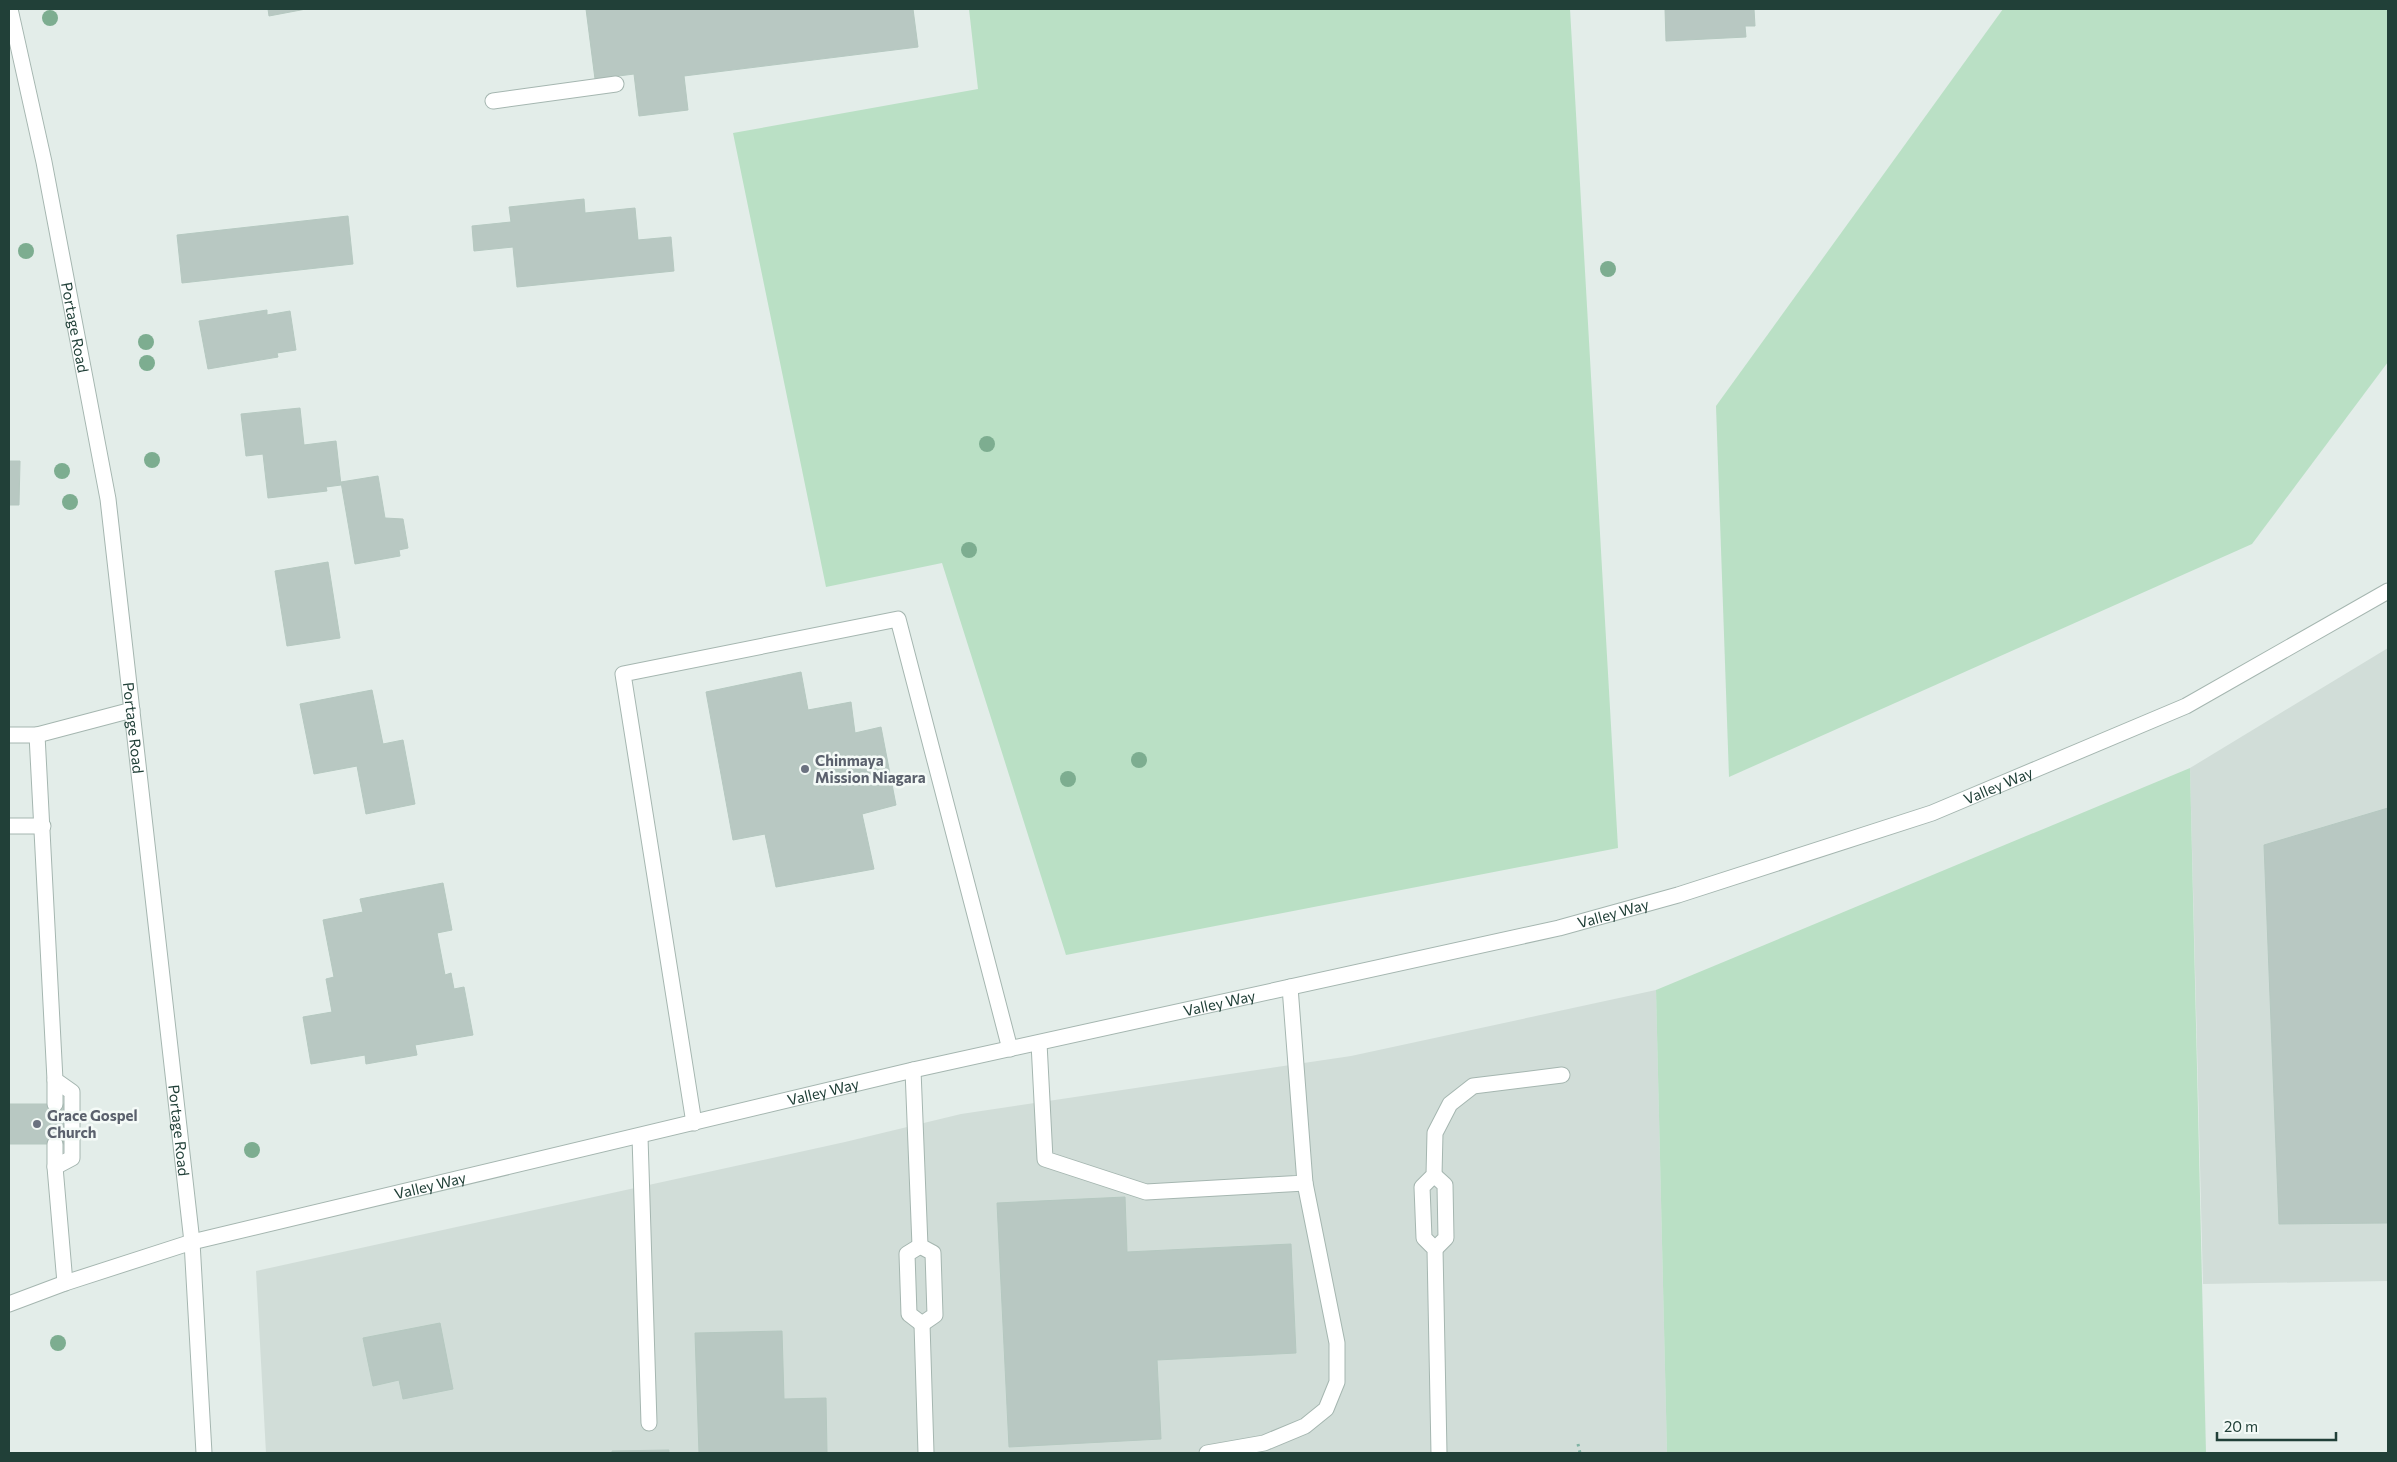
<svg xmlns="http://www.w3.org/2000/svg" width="2397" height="1462" font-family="Commissioner,sans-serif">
<rect width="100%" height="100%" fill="#e3ede9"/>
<g fill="#d1ddd8">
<path d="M2388,648v633l-185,3 -13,-516z"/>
<path d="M1656,990l11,463h-1401l-10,-182 589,-129 116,-28 390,-58z"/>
</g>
<g fill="#bae0c5">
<path d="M969,9h601l48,839 -552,107 -124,-392 -116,24 -93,-454 245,-44z"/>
<path d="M2003,9h385v353l-136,182 -523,233 -13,-371z"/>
<path d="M2190,768l16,685h-539l-11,-463z"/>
</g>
<g fill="#b8c8c2" stroke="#b5c8c0">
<path d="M268,9h38l-37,7z"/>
<path d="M586,9h327l5,38 -234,29 4,34 -49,6 -5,-42 -39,5z"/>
<path d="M1665,9h89l1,17h-10l1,11 -80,4z"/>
<path d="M584,199l1,14 50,-5 3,32 33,-3 3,34 -157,16 -4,-40 -39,4 -2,-25 39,-4 -2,-15z"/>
<path d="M348,216l5,48 -171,19 -5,-48z"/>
<path d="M267,310v5l23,-4 6,39 -19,3 1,4 -70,12 -9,-48z"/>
<path d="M300,408l4,37 32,-4 5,44 -15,2 1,4 -59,7 -5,-44 -17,2 -5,-42z"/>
<path d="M9,461h11l-1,44h-10z"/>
<path d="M378,476l7,42 18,1 5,29 -9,2 1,6 -45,8 -14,-82z"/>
<path d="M328,562l12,76 -53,8 -12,-75z"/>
<path d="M801,672l7,38 43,-8 4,31 26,-6 15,78 -34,9 12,55 -98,18 -11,-53 -32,6 -27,-148z"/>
<path d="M372,690l11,54 20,-4 12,64 -49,10 -9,-48 -43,8 -14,-70z"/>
<path d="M2388,808v415l-109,1 -15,-379z"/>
<path d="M443,883l9,47 -15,3 8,42 6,-2 3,16 10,-2 9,48 -58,10 2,10 -51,9 -1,-9 -54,9 -8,-47 29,-5 -6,-33 8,-2 -11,-57 40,-8 -3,-13z"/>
<rect x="9" y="1104" width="57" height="40"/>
<path d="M1125,1197l2,55 164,-8 5,109 -139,7 4,79 -152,8 -12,-244z"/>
<path d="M440,1323l13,66 -50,10 -4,-19 -26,6 -10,-48z"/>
<path d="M782,1331l2,68 42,-1 1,55h-128l-4,-120z"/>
<path d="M669,1450v3h-57v-2z"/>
</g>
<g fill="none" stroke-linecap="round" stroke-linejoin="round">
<path stroke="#bccac6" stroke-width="15" stroke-dasharray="15 8" stroke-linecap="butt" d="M55,1144v-40"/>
<g stroke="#a5b6b0" stroke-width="17">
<g id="minor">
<path id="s1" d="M10,9l34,153 64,337 84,743 12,211"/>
<path d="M493,101l123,-17"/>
<path d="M9,735h28l18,345 17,12v66l-17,9 10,116"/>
<path d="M37,735l95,-25"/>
<path d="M9,826h34"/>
<path d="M1039,1043l6,116 101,33 159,-9 -15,-196"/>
<path d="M913,1070l7,176"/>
<path d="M55,1080v24"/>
<path d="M694,1123l-71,-449 275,-55 112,430"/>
<path d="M640,1137l9,286"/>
<path d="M55,1144v23"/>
<path d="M1434,1175l11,10 1,53 -11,11"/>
<path d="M920,1246l13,7 2,62 -13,9"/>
<path d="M920,1246l-13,8 2,60 13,10"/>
<path id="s2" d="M9,1304l56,-21 127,-41 721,-172 646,-142 119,-33 254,-82 254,-107 202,-115"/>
<path d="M922,1324l4,129"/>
<path d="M1207,1453l57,-10 41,-17 21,-17 11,-27v-39l-32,-160"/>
<path d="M1439,1453l-4,-204 -11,-11 -2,-51 12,-12 1,-42 15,-29 23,-18 89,-11"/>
</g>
</g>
<path stroke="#81b3a4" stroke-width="3" stroke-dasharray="2.5 4" stroke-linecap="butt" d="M1578,1444l2,9"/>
<use href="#minor" stroke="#fff" stroke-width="15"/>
</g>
<g fill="#7dad90">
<circle cx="50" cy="18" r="8"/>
<circle cx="26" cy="251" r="8"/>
<circle cx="1608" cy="269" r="8"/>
<circle cx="146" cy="342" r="8"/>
<circle cx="147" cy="363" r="8"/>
<circle cx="987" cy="444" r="8"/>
<circle cx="152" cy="460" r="8"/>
<circle cx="62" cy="471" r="8"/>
<circle cx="70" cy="502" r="8"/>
<circle cx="969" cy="550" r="8"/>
<circle cx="1139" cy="760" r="8"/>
<circle cx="1068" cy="779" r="8"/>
<circle cx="252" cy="1150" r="8"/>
<circle cx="58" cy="1343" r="8"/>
</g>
<g fill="#6b7280" stroke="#f4faf7" stroke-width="2">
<circle cx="805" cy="769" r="5"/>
<circle cx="37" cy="1124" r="5"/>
</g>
<g text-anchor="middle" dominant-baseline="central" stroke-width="5" stroke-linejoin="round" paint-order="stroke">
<g font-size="15" fill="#214038" stroke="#f4faf7">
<text stroke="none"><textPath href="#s1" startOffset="325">Portage Road</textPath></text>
<text stroke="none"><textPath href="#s1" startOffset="730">Portage Road</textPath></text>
<text stroke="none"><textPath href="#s2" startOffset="2058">Valley Way</textPath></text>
<text stroke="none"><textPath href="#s2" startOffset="1652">Valley Way</textPath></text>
<text stroke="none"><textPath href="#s2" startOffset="1248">Valley Way</textPath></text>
<text stroke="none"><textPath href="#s2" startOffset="842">Valley Way</textPath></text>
<text stroke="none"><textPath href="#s1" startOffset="1135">Portage Road</textPath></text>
<text stroke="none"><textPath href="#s2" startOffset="438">Valley Way</textPath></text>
</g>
<g font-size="15" font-weight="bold" fill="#5b616d" stroke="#f4faf7" text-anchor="start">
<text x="815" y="760">Chinmaya<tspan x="815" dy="17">Mission Niagara</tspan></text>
<text x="47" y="1115">Grace Gospel<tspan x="47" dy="17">Church</tspan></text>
</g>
</g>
<rect width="2397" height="1462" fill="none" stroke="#214038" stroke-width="20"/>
<path d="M2217 1432v8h119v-8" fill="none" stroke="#214038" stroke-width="2.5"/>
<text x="2224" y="1432" font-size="15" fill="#214038" stroke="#f4faf7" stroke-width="4" paint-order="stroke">20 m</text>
</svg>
